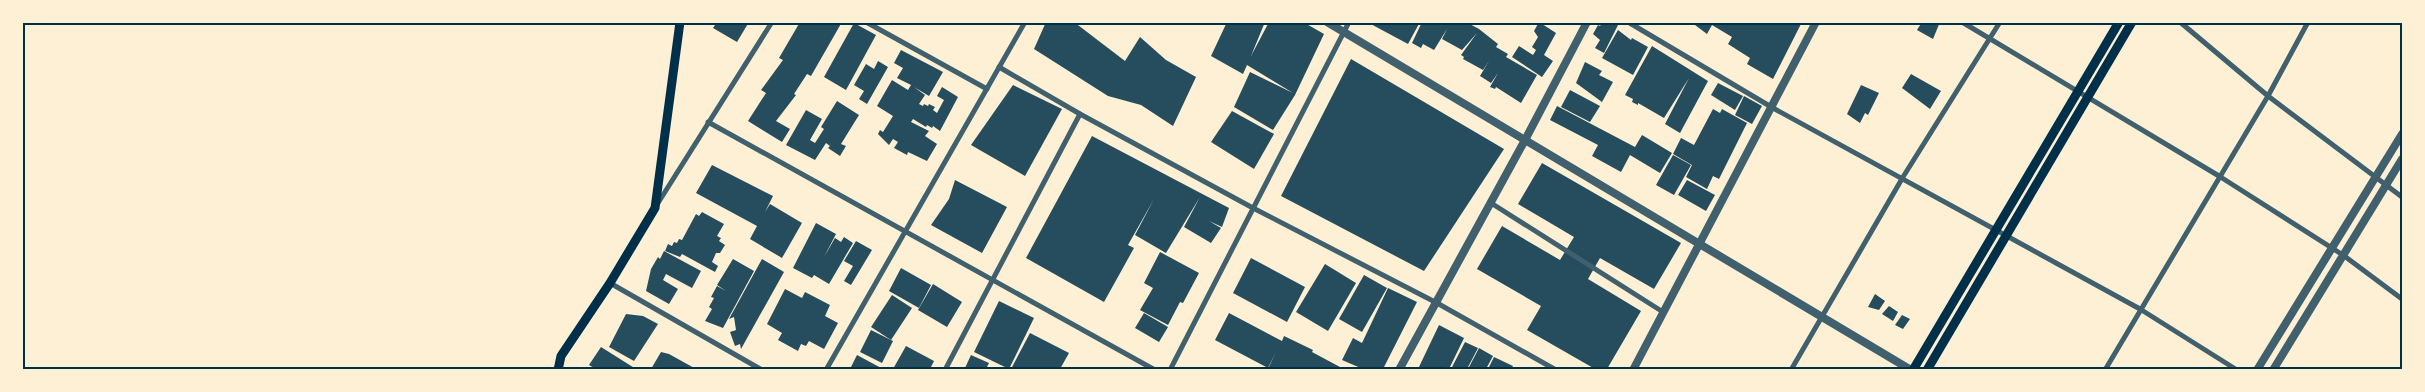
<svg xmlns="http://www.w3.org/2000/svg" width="2425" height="392" font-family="Mulish,sans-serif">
<rect width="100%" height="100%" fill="#fdf0d5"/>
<g fill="#264d5e">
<path d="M717,22h32l-12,20 -24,-14z"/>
<path d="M800,22h42l-31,54 -4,-2 -13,20 2,1 -20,26 14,8 -8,13 -34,-21 18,-28 -5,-3 22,-30 -4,-2z"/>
<path d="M1046,22h28l51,39 15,-24 26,23 30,17 -23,49 -32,-21 -33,-9 -74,-47z"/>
<path d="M1227,22h38l-14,34 18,-34h34l21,12 -29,61 -22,35 -39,-23 16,-35 43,21 -46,-28 -4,9 -32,-18z"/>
<path d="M1367,22h53l-12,22z"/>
<path d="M1422,22h44l13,7 19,15 -2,3 12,7 -2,3 31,18 -16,28 -25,-16 -1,2 -5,-2 8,-14 -7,10 -11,-7 9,-15 -6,9 -20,-11 1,-2 -3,-2 16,-22 -15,17 -20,-11 5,-10 -13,21 -11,-6 -2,4 -9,-5z"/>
<path d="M1539,22l17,11 -12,22 9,6 -11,16 -30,-20 7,-11 14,9 3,-5 -4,-3 6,-10 -4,-6z"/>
<path d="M1603,22h10l5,3 -14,28 -9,-5 5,-8 -7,-6 5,-9 2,1z"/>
<path d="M1691,22h111l-29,57 -26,-15 3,-6 -22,-14 4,-7 -20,-12 -5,9z"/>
<path d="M1922,22h18l-7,17 -16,-9z"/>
<path d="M854,23l22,12 -30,55 -22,-13z"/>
<path d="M1618,30l13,10 1,-2 16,9 -15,28 -31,-17z"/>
<path d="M1652,46l56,35 -28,52 -15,-9 24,-46 -25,40 -26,-15v2l-6,-3 1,-3 -8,-4z"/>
<path d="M901,50l42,22 -14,24 -15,-9 11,8 -6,9 4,2 1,-2 4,2 1,-2 6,3 -2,3 4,3 7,-13 -7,-4 5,-9 16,10 -18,34 -7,-5 -1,2 -5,-3 -1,2 -13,-8 -2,3 18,9 -4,5 12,8 -10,17 -19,-9 -1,3 -13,-7 4,-6 -5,-3 -4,6 -11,-11 2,-4 3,2 10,-16 -16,-10 15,-26 16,10 3,-5 -14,-7 6,-10 -9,-5z"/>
<path d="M1351,59l153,90 -80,122 -143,-75z"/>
<path d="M878,61l10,6 -21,37 -8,-5 5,-8 -10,-6 12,-21 8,5z"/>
<path d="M1585,62l17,9 -3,4 14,7 -11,20 -26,-19z"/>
<path d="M1911,74l30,17 -11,18 -28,-21z"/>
<path d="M1718,83l25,13 -8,14 -24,-15z"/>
<path d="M1013,85l49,24 -37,67 -54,-31z"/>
<path d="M1861,85l18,8 -11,22 -3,-2 -5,10 -13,-9z"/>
<path d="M1570,90l30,16 -10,16 -29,-15z"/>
<path d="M1744,96l18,10 -10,18 -17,-9z"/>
<path d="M837,101l22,14 -18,29 5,2 -6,10 -12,-8 2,-2 -4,-3 -11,17 -29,-15 20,-35 16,9 -12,21 5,3 9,-14 -3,-2z"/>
<path d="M1557,106l78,41 7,-12 30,18 -12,20 -30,-18 -9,17 -29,-16 6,-11 -48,-25z"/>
<path d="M1713,109l7,4 2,-4 25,14 -28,56 -6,-3 -6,13 -21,-12 6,-12 -19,-11 8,-16 13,7z"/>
<path d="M1232,111l42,23 -20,35 -43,-27z"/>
<path d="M1092,136l137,72 -7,19 -13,-6 12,7 -10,15 -27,-16 16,-30 -34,56 -31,-18 19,-36 -26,46 6,3 -30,54 -78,-44z"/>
<path d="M1673,155l18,10 -17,30 -18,-10z"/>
<path d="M1542,163l139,80 -27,46 -54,-31 -12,21 53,32 -34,58h-12l-68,-39 14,-24 -64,-37 25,-43 58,34 14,-23 -56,-33z"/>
<path d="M712,165l61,31 -8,16 5,-8 32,19 -20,35 -32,-19 7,-13 -61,-33z"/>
<path d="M955,180l52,27 -25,46 -51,-28 18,-26z"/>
<path d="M1687,180l28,15 -9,16 -28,-16z"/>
<path d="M702,212l22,12 -7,12 4,2 -2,3 6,4 -5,8h-4l-4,9 6,4 -3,6 -33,-18 -2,3 -15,-6 3,-7 4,2 2,-4 3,1 2,-4 3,1 14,-26 3,2z"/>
<path d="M816,223l20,11 -12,23 11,-19 6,4 3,-5 9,6 -24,41 -15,-9 -2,3 -19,-10z"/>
<path d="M856,241l16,9 -21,35 -7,-4 9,-15 -9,-5z"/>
<path d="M664,251l37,20 -9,17 -26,-14 -3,6 15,9 -9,15 -23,-13 5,-22 7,-12 2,2z"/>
<path d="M1160,252l39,21 -16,30 -3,-1 -12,23 -28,-15 13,-22 -9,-5z"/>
<path d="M1251,258l54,29 -18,35 -54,-29z"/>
<path d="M733,259l21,12 -31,57 -18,-7 7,-12 -3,-2 5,-9 -3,-1 6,-11 9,5 -9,-6z"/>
<path d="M762,259l22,13 -43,77 -1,-5 -5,2 -5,-14 6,-2 -2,-13 -5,2z"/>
<path d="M1325,264l31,19 -28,48 -32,-19z"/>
<path d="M901,268l30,17 -12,23 -30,-17z"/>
<path d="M1364,275l23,13 -25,44 -23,-13z"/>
<path d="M933,284l29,18 -15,25 -29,-17z"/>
<path d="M1388,288l29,14 -34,67h-20l-21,-9 11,-22 9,5z"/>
<path d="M785,289l17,9 3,-6 25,13 -5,11 13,7 -14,26 -15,-8 -3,5 -5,-2 -3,7 -20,-11 4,-7 -15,-9z"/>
<path d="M1875,294l10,7 -6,9 -11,-3z"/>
<path d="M892,295l20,13 -21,32 -20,-13z"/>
<path d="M999,301l35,17 -25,51 -35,-17z"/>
<path d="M1889,306l9,6 -5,9 -11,-7z"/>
<path d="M1144,313l24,14 -9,15 -24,-14z"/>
<path d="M1229,313l53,28 2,-5 29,14 -1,2 28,15 -1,2h-71l8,-17 -8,16 -53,-28z"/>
<path d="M626,314l17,2 15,8 -24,37 -25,-14z"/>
<path d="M1902,315l8,4 -7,10 -8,-4z"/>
<path d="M1439,325l25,13 -15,31h-31z"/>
<path d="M871,330l22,11 -11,22 -22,-11z"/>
<path d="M1030,333l39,20 -9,16h-49z"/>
<path d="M1465,342l13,6 -11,21h-16z"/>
<path d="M906,346l28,15 -4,8h-37z"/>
<path d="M601,347l35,22h-40l-7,-4z"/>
<path d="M1479,348l14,8 -7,13h-18z"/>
<path d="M661,352l8,2 27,15h-45z"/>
<path d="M857,355l26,14h-33z"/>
<path d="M971,355l18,8 -3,6 -21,-1z"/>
<path d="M1494,357l19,9 -2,3h-23z"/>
</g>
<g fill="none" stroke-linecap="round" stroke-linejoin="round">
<g stroke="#3f606c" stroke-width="5">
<path d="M866,22l121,67"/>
<path d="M1628,22l145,86 367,201 97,61"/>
<path d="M1962,22l257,154 124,79 59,44"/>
<path d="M2180,22l88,74 134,101"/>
<path d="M999,67l81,47 173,94 184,95 119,67"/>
<path d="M708,122l447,248"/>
<path d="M658,203l114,-181"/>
<path d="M1491,203l172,109"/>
<path d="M610,283l152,87"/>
<path d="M826,370l199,-348"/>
<path d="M945,370l135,-256"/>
<path d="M1170,370l179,-348"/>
<path d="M1791,370l112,-193 97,-155"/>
<path d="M2105,370l163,-274 40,-74"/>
</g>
<g stroke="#3f606c" stroke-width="8">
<path d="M1327,22l584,348"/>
<path d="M1399,370l126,-230 62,-118"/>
<path d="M1633,370l183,-348"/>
<path d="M2257,370l145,-236"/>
<path d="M2273,370l129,-211"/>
</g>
<g stroke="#003049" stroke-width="9">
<path d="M558,370l3,-14 49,-73 45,-75 25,-186"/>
<path d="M1913,370l206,-348"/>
<path d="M1927,370l205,-348"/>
</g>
</g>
<rect width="2425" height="392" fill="none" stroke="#fdf0d5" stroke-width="48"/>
<rect x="24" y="24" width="2377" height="344" fill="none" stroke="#003049" stroke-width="2"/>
</svg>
